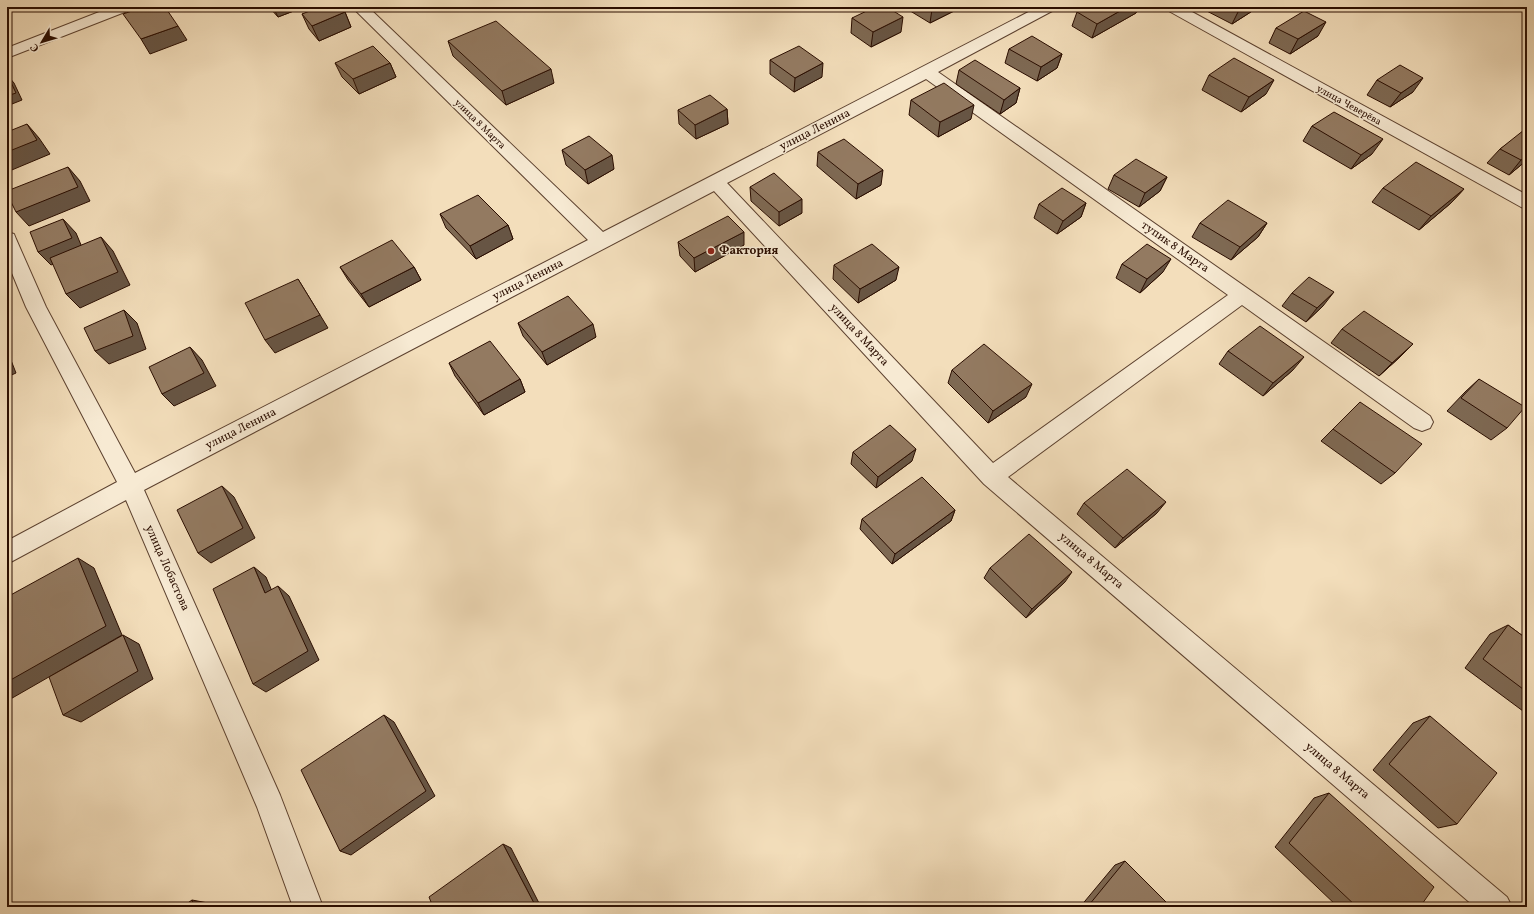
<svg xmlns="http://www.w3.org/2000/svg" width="1534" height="914" font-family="Vollkorn,serif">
<rect width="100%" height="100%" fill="#f3debb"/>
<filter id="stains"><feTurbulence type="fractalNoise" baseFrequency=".005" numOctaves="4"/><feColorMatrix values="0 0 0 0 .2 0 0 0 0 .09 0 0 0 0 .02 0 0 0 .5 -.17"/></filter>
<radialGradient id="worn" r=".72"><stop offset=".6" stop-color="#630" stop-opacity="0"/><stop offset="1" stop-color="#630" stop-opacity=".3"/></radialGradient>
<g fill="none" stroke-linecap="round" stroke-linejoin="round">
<g stroke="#5c412f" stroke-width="2">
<g id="minor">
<path d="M112,7h20l-2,3 -123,48v-10z"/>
<path d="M352,7h16l235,225 435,-225h18l-2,3 -116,62 492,344 3,6 -3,6 -8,3 -8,-3 -172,-123 -234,172 499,420 5,10h-37l-491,-423 -270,-293 -570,299 136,305 43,112h-30l-36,-100 -131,-307 -119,64v-23l110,-59 -91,-175 -19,-46v-29l7,2 2,5 30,68 89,166 453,-233zM926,79l302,216 -235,168 -266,-280z"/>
<path d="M1165,7h18l344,188v14l-6,-2 -354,-197z"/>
</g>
</g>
<use href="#minor" fill="#f7ead3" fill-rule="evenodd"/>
</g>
<g fill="#7e6953" stroke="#2a0d00">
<path d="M269,7h35l-26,10z"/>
<path d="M907,7h48l-1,4 -24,12 -23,-14z"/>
<path d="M1086,7h52l-2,6 -44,25 -20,-12 5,-14z"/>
<path d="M1199,7h59l-1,1 -25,16z"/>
<path d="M345,12l6,15 -32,14 -10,-12 -7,-15z"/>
<path d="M852,18l49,14 -30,15 -20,-14z"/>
<path d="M1276,28l42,8 -28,18 -21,-11z"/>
<path d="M448,41l106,42 -48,22 -53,-49z"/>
<path d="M1009,49l53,5 -5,14 -20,13 -32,-18z"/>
<path d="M770,60l52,17 -28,15 -24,-18z"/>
<path d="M335,63h55l6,14 -37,17 -17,-17z"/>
<path d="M959,70l61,18 -4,15 -16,11 -44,-30z"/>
<path d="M1209,75l57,19 -25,18 -39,-22z"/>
<path d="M1377,80l36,12 -23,15 -23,-12z"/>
<path d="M911,100l60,19 -33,18 -29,-22z"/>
<path d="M727,109l1,15 -32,15 -17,-15 -1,-14z"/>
<path d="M1312,126l60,28 -21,15 -48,-28z"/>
<path d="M1527,131v29l-18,15 -22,-12 13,-14z"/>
<path d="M562,150l52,19 -26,15 -22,-19z"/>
<path d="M818,152l63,33 -25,14 -39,-33z"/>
<path d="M1114,175l53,2 -7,14 -21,16 -31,-18z"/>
<path d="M750,187l52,26 -23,13 -28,-25z"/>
<path d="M1383,188l81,1 -13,14 -32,27 -47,-28z"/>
<path d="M1086,203l-5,14 -24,17 -23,-16 5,-14z"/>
<path d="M440,214l68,11 5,14 -37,20 -30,-31z"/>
<path d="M1200,223h67l-9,14 -27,23 -39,-23z"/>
<path d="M678,242l66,3 -49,27 -15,-16z"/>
<path d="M1122,264l41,8 -23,21 -24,-15z"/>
<path d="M834,265l62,15 -38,23 -25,-24z"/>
<path d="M340,267h74l7,13 -52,27 -21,-27z"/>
<path d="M1292,293l31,13 -17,16 -24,-16z"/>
<path d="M518,323l78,14 -49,28 -24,-29z"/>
<path d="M1342,329l71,15 -13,13 -21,19 -48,-33z"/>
<path d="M1228,351l65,19 -30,26 -44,-32z"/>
<path d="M449,363l71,16 5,13 -41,23 -29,-39z"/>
<path d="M952,370l74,27 -38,26 -40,-40z"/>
<path d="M1479,379l28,49 -16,12 -44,-29 18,-19z"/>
<path d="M1360,402l35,71 -14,11 -60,-43z"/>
<path d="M853,452l59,9 -36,27 -25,-24z"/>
<path d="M1084,503l73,10 -42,35 -38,-34z"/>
<path d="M955,510l-4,11 -59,43 -32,-35 2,-10z"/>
<path d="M990,568l75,14 -39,36 -42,-40z"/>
<path d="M1508,625l19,14v75l-62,-46 25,-34z"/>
<path d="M1430,716l27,108 -19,4 -65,-58 40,-47z"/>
<path d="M1329,793l91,114h-82l-63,-60 39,-49z"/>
<path d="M1125,861l46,46h-91l35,-42z"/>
</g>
<g fill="#675544" stroke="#2a0d00">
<path d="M273,7h31l-26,10z"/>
<path d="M936,7h19l-1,4 -24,12 2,-14z"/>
<path d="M1127,7h11l-2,6 -44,25 5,-14z"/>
<path d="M1243,7h15l-1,1 -25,16 7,-14z"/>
<path d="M345,12l6,15 -32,14 -7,-15z"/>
<path d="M903,17l-2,15 -30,15 2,-15z"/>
<path d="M1326,22l-8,14 -28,18 8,-15z"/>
<path d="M178,26l9,14 -37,14 -9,-15z"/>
<path d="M1062,54l-5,14 -20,13 4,-14z"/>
<path d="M390,63l6,14 -37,17 -6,-15z"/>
<path d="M823,63l-1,14 -28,15 1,-14z"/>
<path d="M551,69l3,14 -48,22 -4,-14z"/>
<path d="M8,76l6,7 8,17 -15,6z"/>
<path d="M1423,78l-10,14 -23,15 11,-14z"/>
<path d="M1274,80l-8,14 -25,18 8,-15z"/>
<path d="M1020,88l-4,15 -16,11 4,-14z"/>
<path d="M974,105l-3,14 -33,18 2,-15z"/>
<path d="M727,109l1,15 -32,15 -1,-14z"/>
<path d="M27,124l12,14 11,16 -43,18v-20z"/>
<path d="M1383,139l-11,15 -21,15 10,-14z"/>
<path d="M612,155l2,14 -26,15 -3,-14z"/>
<path d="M1527,156v4l-18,15 12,-15z"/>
<path d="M68,167l12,14 10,20 -61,25 -13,-14z"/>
<path d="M883,170l-2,15 -25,14 2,-15z"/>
<path d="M1167,177l-7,14 -21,16 6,-14z"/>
<path d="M1464,189l-13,14 -32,27 12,-14z"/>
<path d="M802,199v14l-23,13v-14z"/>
<path d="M1086,203l-5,14 -24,17 6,-13z"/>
<path d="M63,219l13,14 8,19 -33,13 -13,-13z"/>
<path d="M1267,223l-9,14 -27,23 9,-13z"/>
<path d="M508,225l5,14 -37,20 -6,-13z"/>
<path d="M744,232v13l-49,27 -1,-14z"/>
<path d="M101,237l12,14 17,34 -50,23 -14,-14z"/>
<path d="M1171,259l-8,13 -23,21 7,-14z"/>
<path d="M414,267l7,13 -52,27 -8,-13z"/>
<path d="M899,267l-3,13 -38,23 2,-14z"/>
<path d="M298,279l30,49 -53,25 -10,-13z"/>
<path d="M1334,292l-11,14 -17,16 11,-14z"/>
<path d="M124,310l13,13 9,26 -37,15 -14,-13z"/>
<path d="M593,324l3,13 -49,28 -5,-13z"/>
<path d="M1413,344l-13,13 -21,19 13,-13z"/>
<path d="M190,347l12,13 14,26 -42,20 -12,-12z"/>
<path d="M7,350l9,23 -9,4z"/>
<path d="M1304,357l-11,13 -30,26 10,-13z"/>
<path d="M520,379l5,13 -41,23 -6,-12z"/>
<path d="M1032,384l-6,13 -38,26 5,-12z"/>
<path d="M916,449l-4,12 -36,27 2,-11z"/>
<path d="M222,486l12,11 21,41 -44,25 -13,-10z"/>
<path d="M1166,502l-9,11 -42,35 8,-10z"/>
<path d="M955,510l-4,11 -59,43 3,-10z"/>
<path d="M78,558l16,10 28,67 -115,66v-19z"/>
<path d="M254,567l12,10 11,26 -12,-10z"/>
<path d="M1072,572l-7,10 -39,36 6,-9z"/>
<path d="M278,586l11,10 30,64 -53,32 -13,-8z"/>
<path d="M123,635l16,9 14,35 -72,43 -18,-7z"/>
<path d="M384,715l10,7 41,74 -84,59 -11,-4z"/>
<path d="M503,844l8,4 30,59h-5z"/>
<path d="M192,900l16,3 2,4h-16z"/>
</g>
<g fill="#937a61" stroke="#2a0d00">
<path d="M144,7h21l13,19 -37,13 -18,-25z"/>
<path d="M320,7h17l8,5 -33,14 -10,-12z"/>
<path d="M875,7h12l16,10 -30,15 -21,-14z"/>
<path d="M929,7h7l-4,2z"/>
<path d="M1086,7h41l-30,17 -20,-12z"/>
<path d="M1233,7h10l-4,3z"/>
<path d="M1304,11l22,11 -28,17 -22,-11z"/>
<path d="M496,21l55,48 -49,22 -54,-50z"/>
<path d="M1032,36l30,18 -21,13 -32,-18z"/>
<path d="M373,46l17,17 -37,16 -18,-16z"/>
<path d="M799,46l24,17 -28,15 -25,-18z"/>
<path d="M1234,58l40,22 -25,17 -40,-22z"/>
<path d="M975,60l45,28 -16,12 -45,-30z"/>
<path d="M1400,65l23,13 -22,15 -24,-13z"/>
<path d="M7,76h1l8,17 -9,3z"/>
<path d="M944,83l30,22 -34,17 -29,-22z"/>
<path d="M710,95l17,14 -32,16 -17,-15z"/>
<path d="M1334,112l49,27 -22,16 -49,-29z"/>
<path d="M27,124l10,16 -30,12v-20z"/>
<path d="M1524,130l3,1v25l-6,4 -21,-11z"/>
<path d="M589,136l23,19 -27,15 -23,-20z"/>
<path d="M844,139l39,31 -25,14 -40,-32z"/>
<path d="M1136,159l31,18 -22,16 -31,-18z"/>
<path d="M1416,162l48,27 -33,27 -48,-28z"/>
<path d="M68,167l10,20 -62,25 -9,-18v-3z"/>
<path d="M774,173l28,26 -23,13 -29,-25z"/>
<path d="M1062,188l24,15 -23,18 -24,-17z"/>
<path d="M478,195l30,30 -38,21 -30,-32z"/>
<path d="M1228,200l39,23 -27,24 -40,-24z"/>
<path d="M728,216l16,16 -50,26 -16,-16z"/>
<path d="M63,219l9,19 -34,14 -8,-20z"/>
<path d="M101,237l17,35 -52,22 -16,-36z"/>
<path d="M392,240l22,27 -53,27 -21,-27z"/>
<path d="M872,244l27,23 -39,22 -26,-24z"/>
<path d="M1147,244l24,15 -24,20 -25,-15z"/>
<path d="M1309,277l25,15 -17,16 -25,-15z"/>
<path d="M298,279l22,36 -55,25 -20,-37z"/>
<path d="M568,296l25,28 -51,28 -24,-29z"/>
<path d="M124,310l9,26 -38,15 -11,-23z"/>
<path d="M1364,311l49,33 -21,19 -50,-34z"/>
<path d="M1260,326l44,31 -31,26 -45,-32z"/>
<path d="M490,341l30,38 -42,24 -29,-40z"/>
<path d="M984,344l48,40 -39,27 -41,-41z"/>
<path d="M190,347l14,26 -42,21 -13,-27z"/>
<path d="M1479,379l46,28 -18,21 -46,-30z"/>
<path d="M1360,402l62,42 -27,29 -62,-44z"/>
<path d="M890,425l26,24 -38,28 -25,-25z"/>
<path d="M1127,469l39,33 -43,36 -39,-35z"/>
<path d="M922,477l33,33 -60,44 -33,-35z"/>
<path d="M222,486l21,42 -45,25 -21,-43z"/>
<path d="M1029,534l43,38 -40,37 -42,-41z"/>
<path d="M78,558l28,68 -99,56v-85z"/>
<path d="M254,567l11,26 13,-7 30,65 -55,33 -40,-95z"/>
<path d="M1508,625l19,14v53l-44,-33z"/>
<path d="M123,635l15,36 -75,44 -14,-38z"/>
<path d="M384,715l42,76 -86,60 -39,-81z"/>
<path d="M1430,716l67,57 -40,51 -68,-60z"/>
<path d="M1329,793l105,94 -14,20h-63l-68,-64z"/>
<path d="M503,844l33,63h-103l-4,-10z"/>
<path d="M1125,861l46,46h-81l-1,-2z"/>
<path d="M192,900l2,7h-12z"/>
</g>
<circle fill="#8f2418" stroke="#f7ead3" stroke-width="1.5" cx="711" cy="251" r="4"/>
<g text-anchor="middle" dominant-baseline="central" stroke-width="3" stroke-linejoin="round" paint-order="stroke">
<g font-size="10" fill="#2a0d00" stroke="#f7ead3">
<text transform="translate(1349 105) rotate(29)">улица Чеверёва</text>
<text transform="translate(480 124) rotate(44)">улица 8 Марта</text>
</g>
<g font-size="12" fill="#2a0d00" stroke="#f7ead3">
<text transform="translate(815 130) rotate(-27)">улица Ленина</text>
<text transform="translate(1175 247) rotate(35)">тупик 8 Марта</text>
<text transform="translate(528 280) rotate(-27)">улица Ленина</text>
<text transform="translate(859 335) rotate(47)">улица 8 Марта</text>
<text transform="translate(241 429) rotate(-27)">улица Ленина</text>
<text transform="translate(1091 561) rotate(40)">улица 8 Марта</text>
<text transform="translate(167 568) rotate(66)">улица Лобастова</text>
<text transform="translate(1337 771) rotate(40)">улица 8 Марта</text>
</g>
<g font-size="12" font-weight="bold" fill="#2a0d00" stroke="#f7ead3" text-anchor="start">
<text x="719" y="251">Фактория</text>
</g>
</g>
<rect width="1534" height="914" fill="none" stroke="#f3debb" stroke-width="24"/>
<rect x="8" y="8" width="1518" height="898" fill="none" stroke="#2a0d00" stroke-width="2"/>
<rect x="12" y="12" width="1510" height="890" fill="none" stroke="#2a0d00"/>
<g transform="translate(42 42) rotate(232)" stroke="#f7ead3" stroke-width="3" paint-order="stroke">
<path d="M0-3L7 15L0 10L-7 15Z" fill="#2a0d00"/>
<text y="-6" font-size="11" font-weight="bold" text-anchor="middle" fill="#2a0d00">С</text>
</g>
<rect width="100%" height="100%" filter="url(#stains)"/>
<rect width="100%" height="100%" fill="url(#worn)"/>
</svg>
